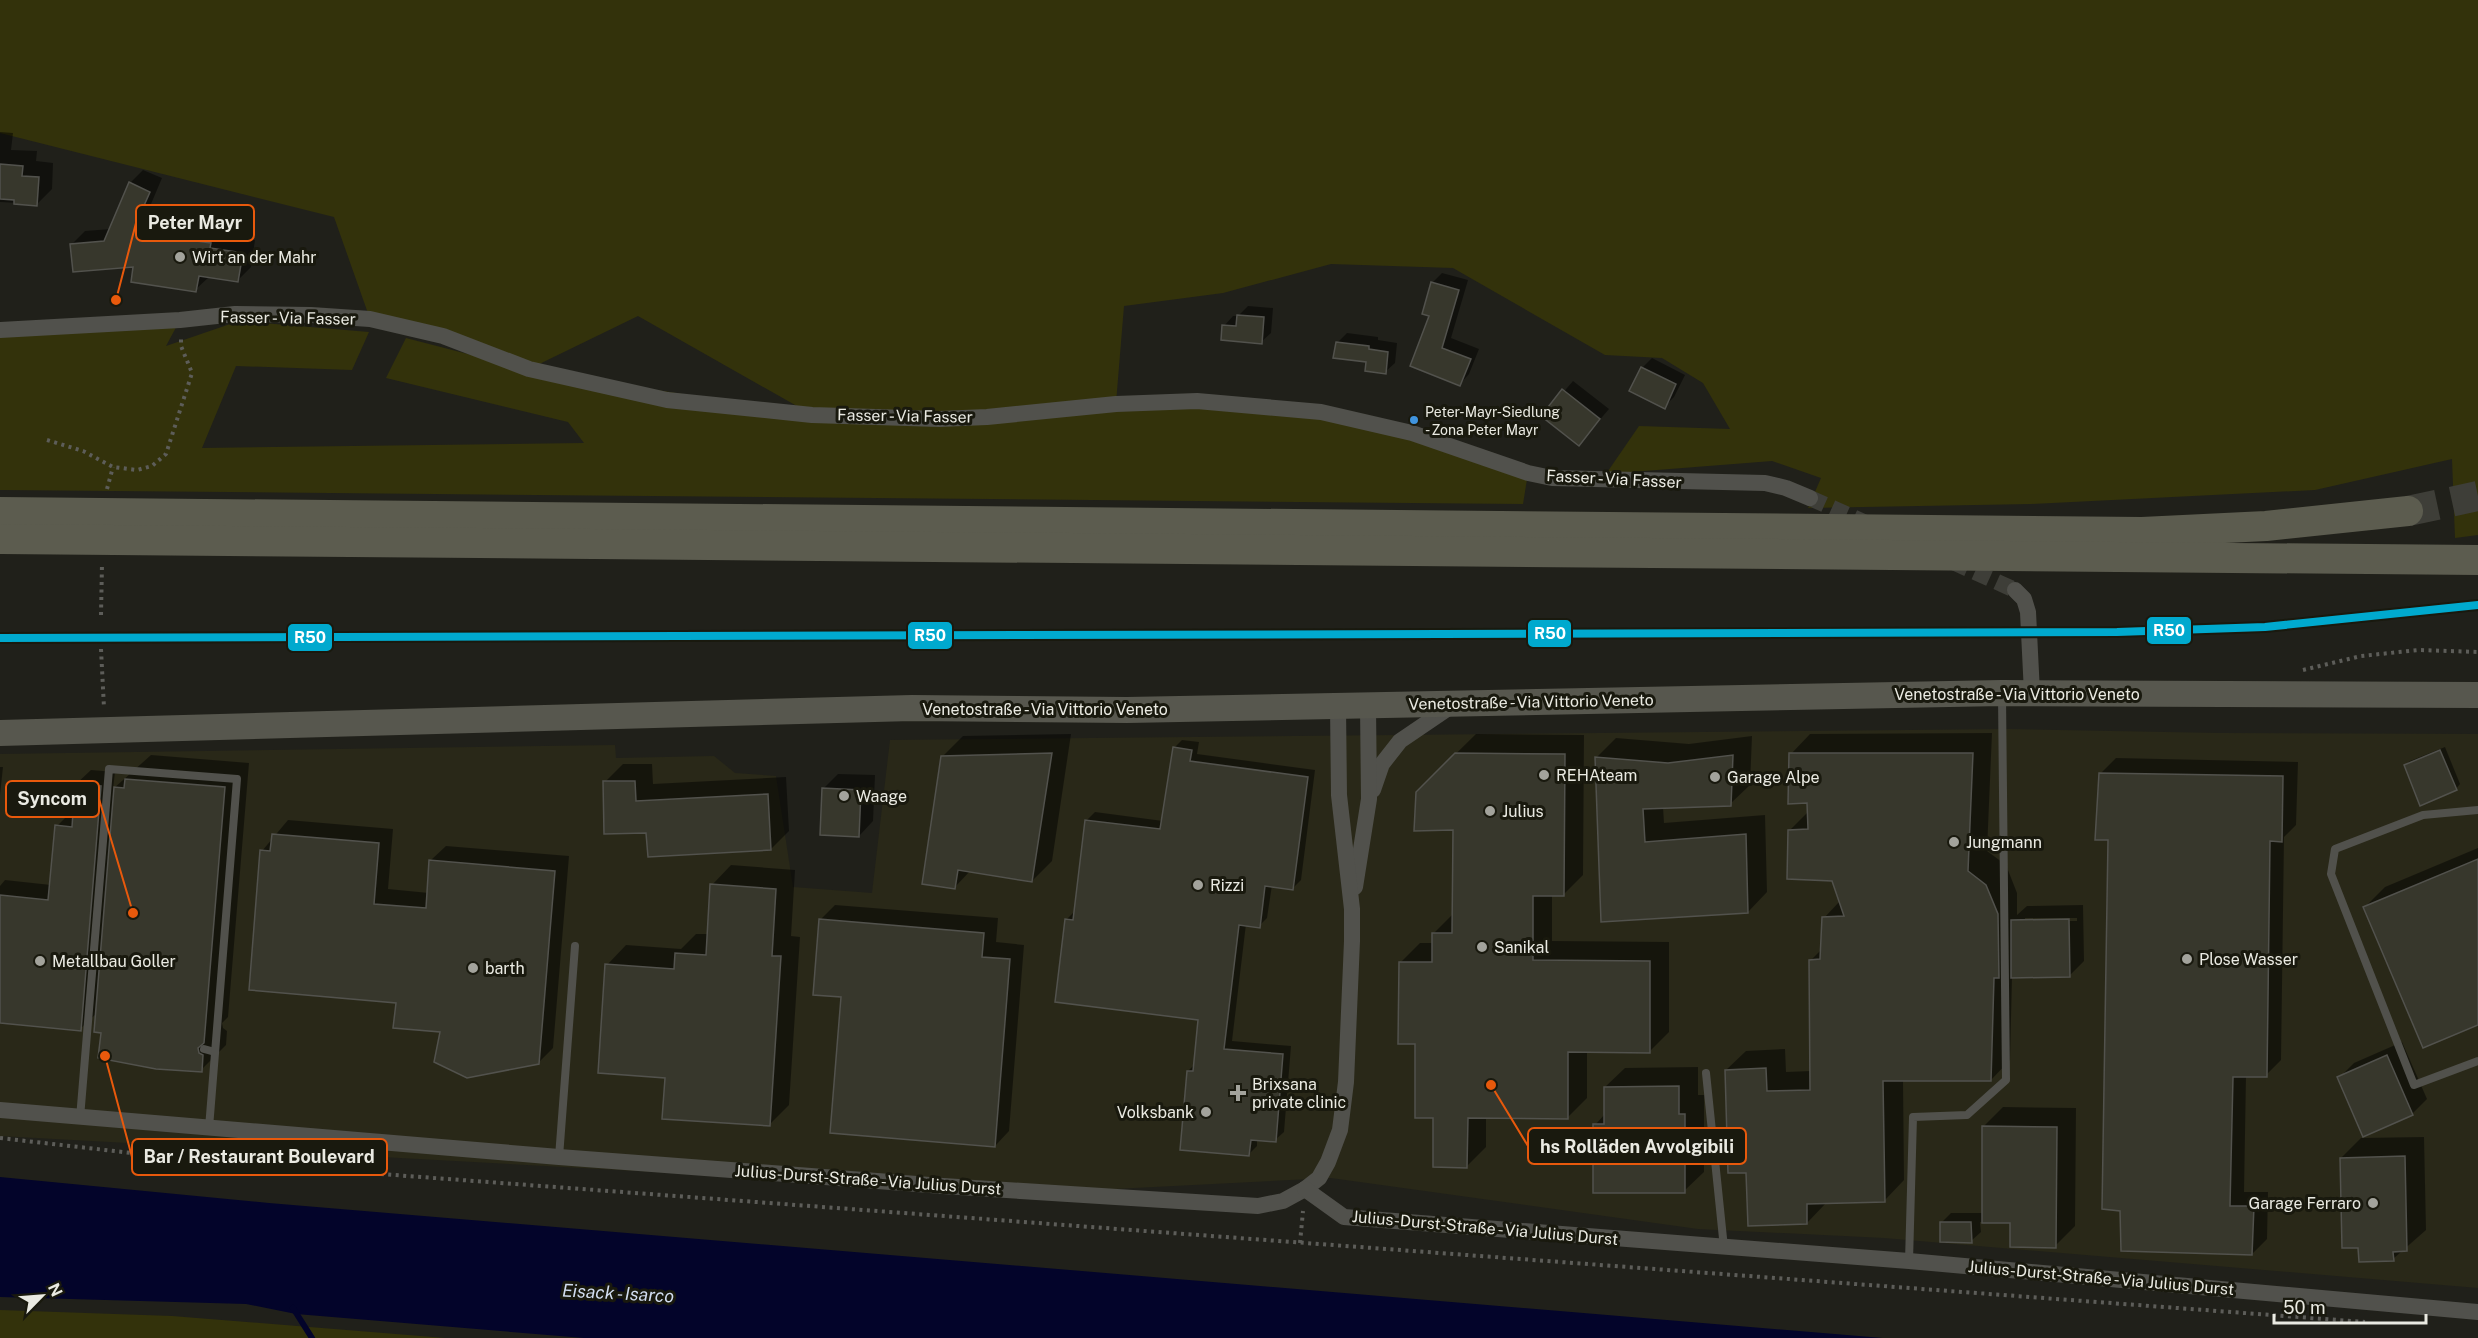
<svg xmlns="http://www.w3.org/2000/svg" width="2478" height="1338" font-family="'Public Sans',sans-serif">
<rect width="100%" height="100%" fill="#20201a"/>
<path fill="#292818" d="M2008,729l211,4 259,1v554l-594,-50 -186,-9 -367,-51 -295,15 -1036,-57v-382l615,-9 1,13 98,-2 21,17 41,3 17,111 79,6 18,-153z"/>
<g fill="#33320b">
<path d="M0,0h2478v535l-23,3 -3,-79 -137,31 -284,14 -223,4 13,-30 -49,-17 -166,13 33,-48 91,3 -27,-46 -41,-25 -57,-3 -152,-87 -122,-4 -108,29 -99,13 -8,97 205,9 207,61 -5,31 -1523,-14v-157l180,-13 -14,26 73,-25 130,11 -17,38 -116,-4 -34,82 382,-5 -16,-21 -182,-44 20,-40 123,32 282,44 -173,-98 -109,53 -159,-50 -36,-102 -334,-84z"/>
<path d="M0,1310l172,6 273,22h-445z"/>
</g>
<path fill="#03042a" d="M0,1177l269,26 1614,135h-1299l-288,-24 -50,-10 -246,-7z"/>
<g fill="#0007" fill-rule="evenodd">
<path d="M0,132l13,1 -2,17 26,1 -1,10 17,2 -1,26 -15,15 -37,-2z"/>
<path d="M143,170l19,8 -11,26 61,10 -3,14 14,2 -1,5 33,5 -4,27 -13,13 -29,-3 -14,13 -60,-24 -63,-22 13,-13 26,-2 19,-46z"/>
<path d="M1442,273l26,7 -17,58 28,11 -10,25 -9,10 -48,-19 19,-50 1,-32z"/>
<path d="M1248,306l25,2 -2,25 -10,9 -37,-16 9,-10h5z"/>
<path d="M1347,333l31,4v3l19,3 -2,20 -10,9 -48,-29z"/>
<path d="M1652,358l33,17 -11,22 -10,10 -22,-39z"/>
<path d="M1573,381l36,28 -30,35 -36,-28z"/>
<path d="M1992,733l-5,118 19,14 11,28v22l10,-9 56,-1 1,56 -15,15h-57l-2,84 -19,20h-88l1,100 -19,20 -59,3 -19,20 -59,-52 -22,-101 20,-19 39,-2 1,23 25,-1 -1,-110 12,-12 2,-31 16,-17 -7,-22 -44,-48 20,-20 -1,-9 -17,-48 19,-20zM2025,918h52v3h-52z"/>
<path d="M1071,734l-19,127 -20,20 -61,-11 -16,17 -12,-131 20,-20z"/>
<path d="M1476,734l108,1 -1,140 -19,19h-12v47l117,1v90l-20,20 -62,-1v47l-20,20 -81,-1v30l-19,19 -32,-50 -19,-74 -16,-79 20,-20h13l1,-10 20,-20v-85l-37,-36z"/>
<path d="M1752,736l-2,49 -20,19 -67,3 1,16 101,-8 2,77 -19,20 -146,9 -5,-164 19,-19 73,6z"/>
<path d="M1182,740l17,2 -2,12 118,16 -14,110 -8,8 -21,-3 -5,33 -8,8 -13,-2 -14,117 59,5 -7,86 -9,8 -18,-1v7l-8,8 -61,-83 7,-7 4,-45 -132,-100 8,-8 12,-91 8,-8 68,9 11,-73z"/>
<path d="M2445,747l15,37 -4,5 -51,-24 5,-4z"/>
<path d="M151,755l98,8 -21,254 -6,6 1,5 4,3 -1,14 -25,25 -98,-38 -6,-19 -17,16 -80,-8v-135l5,-6 46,5 6,-59 14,-14h3l2,-28 15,-14 24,2 -2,17z"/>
<path d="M2116,758l182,4 -2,63 -12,12 -3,223 -15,15 -20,1 -2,116h24l-1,47 -15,15 -130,-5 -12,-410 -9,-66z"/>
<path d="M623,764h29l1,20 133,-7 3,54 -18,18 -123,-17 -43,-50z"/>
<path d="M0,767h3l-3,28z"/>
<path d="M838,774l37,1 -2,46 -14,15 -36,-47z"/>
<path d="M288,820l105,9 -5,60 41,4 2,-33 15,-14 123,10 -16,192 -15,15 -96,-32 -45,-30 -135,-150z"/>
<path d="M2478,848v176l-113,-117 20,-20z"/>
<path d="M731,865l64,5 -4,66 9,1 -11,168 -19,19 -103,-48 -60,-111 19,-20 55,4 15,-15h13l3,-49z"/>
<path d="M835,905l163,13 -2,24 28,3 -15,186 -14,15 -152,-150 -23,-76z"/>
<path d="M2402,1042l25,57 -15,15 -73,-36 15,-15z"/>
<path d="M1698,1067v28h6v77l-20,19 -89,-66 10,-11v-27l20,-19z"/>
<path d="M2003,1107l73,1 -1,118 -20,20 -43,-24h-32l1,10 -10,9 -29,-19 9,-9h32v-86z"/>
<path d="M2424,1137l2,93 -33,29 -33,-13 -19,-88 20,-20z"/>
</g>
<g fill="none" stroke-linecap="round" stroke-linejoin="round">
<path stroke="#03042a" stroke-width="6" d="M293,1308l19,30"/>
</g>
<g fill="#37372c" stroke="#52524d" stroke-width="1.5">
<path d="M0,164l23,2 -1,10 17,1 -2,29 -23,-2v-4l-14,-1z"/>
<path d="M129,182l21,10 -11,25 60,9 -2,15 14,2 -1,5 33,5 -5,29 -39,-6 -3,16 -65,-10 2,-15 -60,5 -3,-28 34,-3z"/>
<path d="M1431,282l28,8 -17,58 29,11 -11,27 -50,-20 19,-50 -7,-2z"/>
<path d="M1237,315l27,2 -2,27 -41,-4 1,-15 14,1z"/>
<path d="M1336,342l33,4v3l19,3 -2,22 -21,-3 1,-9 -33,-4z"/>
<path d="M1641,367l35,17 -11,25 -36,-18z"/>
<path d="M1562,389l38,30 -21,27 -38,-30z"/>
<path d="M1173,747l19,3 -2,11 118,16 -15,113 -28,-4 -5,42 -21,-3 -15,124 59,5 -7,88 -25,-2 -2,16 -69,-6 7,-79h6l5,-51 -143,-18 10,-83 8,1 12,-100 75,9z"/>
<path d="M2440,750l17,40 -37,16 -16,-41z"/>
<path d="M1052,753l-20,129 -74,-12 -3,19 -33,-5 19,-128z"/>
<path d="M1455,753l110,1 -1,142h-31v64l117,1v92l-82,-1v67l-100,-1 -1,50 -34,-1v-49h-18v-74h-17l1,-82h33v-29h20l1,-103 -39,1 2,-39z"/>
<path d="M1789,753h184l-5,118 18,14 12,29 1,64h-5l-3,103h-108l2,121 -78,2v20l-59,2 -2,-53h-18l-3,-103 41,-2 1,23 43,-1 -1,-130 11,-1 2,-42 22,-1 -12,-35 -45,-2 1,-49 20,-1 -1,-26 -19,1z"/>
<path d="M1733,755l-2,51 -88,3 2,33 101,-8 2,79 -147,9 -6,-165 73,6z"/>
<path d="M2099,773l184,3 -1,66 -12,-1 -3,236h-34l-3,129h24l-2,49 -131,-4 -1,-40 -18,-2 6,-369h-13z"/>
<path d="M125,779l100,8 -21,256 -6,5 1,5 4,2 -1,17 -46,-3 -58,-11 3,-25 -7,-1 20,-245 10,1z"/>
<path d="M603,781h32l1,20 132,-7 3,56 -123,7 -2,-24 -42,1z"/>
<path d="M75,784l26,2 -20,245 -81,-8v-128l48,5 7,-75 17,2z"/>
<path d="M822,788l39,2 -2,47 -39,-2z"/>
<path d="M272,834l107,9 -5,61 52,4 3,-48 126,11 -16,193 -72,14 -33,-16 6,-30 -47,-4 3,-25 -147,-13 11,-140 10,1z"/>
<path d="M2478,859v166l-55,23 -60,-141z"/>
<path d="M710,884l66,5 -4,67h9l-11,170 -108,-7 3,-41 -67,-5 7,-109 69,5 1,-16 31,2z"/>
<path d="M819,919l165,14 -2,24 28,2 -15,188 -165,-14 11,-136 -28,-2z"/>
<path d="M2069,919l1,58 -59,1v-58z"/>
<path d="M2387,1055l26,60 -50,22 -26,-60z"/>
<path d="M1679,1086v28h6v79h-92v-69h11v-37z"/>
<path d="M1982,1126l75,1 -1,121 -46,-1v-24h-28z"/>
<path d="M2405,1156l2,95 -14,1 1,9 -35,1 -1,-14h-16l-2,-90z"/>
<path d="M1940,1222h31l1,21 -32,-1z"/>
</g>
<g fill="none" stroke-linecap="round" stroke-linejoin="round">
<g stroke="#3e3e38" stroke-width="16" stroke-dasharray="16 8" stroke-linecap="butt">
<path d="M1810,498l56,25"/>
<path d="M1953,562l62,28"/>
</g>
<path stroke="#3e3e38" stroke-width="30" stroke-dasharray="30 15" stroke-linecap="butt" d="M2408,511l70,-15"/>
<g stroke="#5d5d59" stroke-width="4" stroke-dasharray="3 4.5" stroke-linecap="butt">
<path d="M47,440l36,11 30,16 24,3 15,-4 14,-12 26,-81 -11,-27v-11"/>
<path d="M107,489l6,-22"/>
<path d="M101,615l1,-51"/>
<path d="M101,649l3,59"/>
<path d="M2303,670l58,-14 58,-6 59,2"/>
<path d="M0,1138l193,22 2172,162"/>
<path d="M193,1160l1,-16"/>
<path d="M1300,1243l3,-32"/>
</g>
<g stroke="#51514c" stroke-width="8">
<path d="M2478,810l-55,5 -88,34 -4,25 83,211 64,-24"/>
<path d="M204,1049l11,3"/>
<path d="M1706,1073l18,175"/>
<path d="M80,1118l29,-349 128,10 -28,349"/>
<path d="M559,1157l16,-211"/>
<path d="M1909,1261l4,-144 54,-2 39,-35 -4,-384"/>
</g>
<g stroke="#51514c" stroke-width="16">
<path d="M0,330l180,-10 55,-6 76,1 59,4 73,17 86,33 138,31 145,15 127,4 48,-2 129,-13 81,-3 124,11 91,21 116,40 24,5 213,5 21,5 24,10"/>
<path d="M2015,590l9,9 4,13 4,81"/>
<path d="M1373,790l9,-26 18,-23 53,-36"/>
<path d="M1355,887l14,-88 -1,-93"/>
<path d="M0,1110l559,47 384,29 315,20 25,-5 22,-12 14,-11 9,-16 12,-32 6,-48 6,-141v-32l-13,-114 -1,-89"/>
<path d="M1305,1189l39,28 565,44 569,51"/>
</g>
<path stroke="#57574e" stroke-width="26" d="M0,733l912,-25 215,2 875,-17 476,2"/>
<g stroke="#5c5c4f" stroke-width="30">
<path d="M0,512l2142,20 124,-6 142,-15"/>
<path d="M0,539l2478,21"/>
</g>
<g stroke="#19190e" stroke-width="12">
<path id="rail-1" d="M0,638l2117,-6 148,-5 213,-22"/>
</g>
<use href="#rail-1" stroke="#00a9ce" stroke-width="8"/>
</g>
<g fill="#a3a39c" stroke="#19190e" stroke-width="2">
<circle cx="180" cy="257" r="6"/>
<circle cx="1544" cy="775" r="6"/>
<circle cx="1715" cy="777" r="6"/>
<circle cx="844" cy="796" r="6"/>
<circle cx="1490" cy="811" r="6"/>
<circle cx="1954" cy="842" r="6"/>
<circle cx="1198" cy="885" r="6"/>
<circle cx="1482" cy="947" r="6"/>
<circle cx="2187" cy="959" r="6"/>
<circle cx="40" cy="961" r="6"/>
<circle cx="473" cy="968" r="6"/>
<path d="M1235 1084h6v6h6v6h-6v6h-6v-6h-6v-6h6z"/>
<circle cx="1206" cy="1112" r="6"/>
<circle cx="2373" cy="1203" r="6"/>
</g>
<circle fill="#4094de" stroke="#19190e" stroke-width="2" cx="1414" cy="420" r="5"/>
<g text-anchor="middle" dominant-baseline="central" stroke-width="6" stroke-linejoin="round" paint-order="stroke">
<g font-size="14" fill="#eaeae2" stroke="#19190e" text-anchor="start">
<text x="1425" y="412">Peter-Mayr-Siedlung<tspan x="1425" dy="18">- Zona Peter Mayr</tspan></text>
</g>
<g font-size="16" fill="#eaeae2" stroke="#19190e" text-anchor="start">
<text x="192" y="257">Wirt an der Mahr</text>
<text x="1556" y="775">REHAteam</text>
<text x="1727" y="777">Garage Alpe</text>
<text x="856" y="796">Waage</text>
<text x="1502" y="811">Julius</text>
<text x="1966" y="842">Jungmann</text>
<text x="1210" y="885">Rizzi</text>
<text x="1494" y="947">Sanikal</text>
<text x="2199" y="959">Plose Wasser</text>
<text x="52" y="961">Metallbau Goller</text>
<text x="485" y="968">barth</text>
<text x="1252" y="1084">Brixsana<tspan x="1252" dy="18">private clinic</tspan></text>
<text x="1194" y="1112" text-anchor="end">Volksbank</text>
<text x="2361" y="1203" text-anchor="end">Garage Ferraro</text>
</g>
<g font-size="16" fill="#eaeae2" stroke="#19190e">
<text transform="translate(288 318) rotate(1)">Fasser - Via Fasser</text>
<text transform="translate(905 416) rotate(1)">Fasser - Via Fasser</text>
<text transform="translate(1614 479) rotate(3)">Fasser - Via Fasser</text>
<text x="2017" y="694">Venetostraße - Via Vittorio Veneto</text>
<text transform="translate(1531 702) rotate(-1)">Venetostraße - Via Vittorio Veneto</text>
<text x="1045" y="709">Venetostraße - Via Vittorio Veneto</text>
<text transform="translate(868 1180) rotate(4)">Julius-Durst-Straße - Via Julius Durst</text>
<text transform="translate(1485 1228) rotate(5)">Julius-Durst-Straße - Via Julius Durst</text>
<text transform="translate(2101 1278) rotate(5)">Julius-Durst-Straße - Via Julius Durst</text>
</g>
<g font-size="18" font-style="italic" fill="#d1dcef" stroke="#19190e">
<text transform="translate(618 1293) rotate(3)">Eisack - Isarco</text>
</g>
</g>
<path fill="none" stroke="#e8590c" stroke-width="2" d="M116 300L136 223M133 913L99 799M1491 1085L1528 1146M105 1056L132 1157"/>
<g fill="#e8590c" stroke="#19190e" stroke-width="2">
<circle cx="116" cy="300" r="6"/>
<circle cx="133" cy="913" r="6"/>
<circle cx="1491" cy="1085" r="6"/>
<circle cx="105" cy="1056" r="6"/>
</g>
<g fill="#19190e" stroke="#e8590c" stroke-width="2">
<rect x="136" y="205" width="118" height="36" rx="6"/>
<rect x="6" y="781" width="93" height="36" rx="6"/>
<rect x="1528" y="1128" width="218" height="36" rx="6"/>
<rect x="132" y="1139" width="255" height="36" rx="6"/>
</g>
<g font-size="18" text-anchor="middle" font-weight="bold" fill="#eaeae2">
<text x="195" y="229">Peter Mayr</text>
<text x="52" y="805">Syncom</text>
<text x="1637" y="1153">hs Rolläden Avvolgibili</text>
<text x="259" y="1163">Bar / Restaurant Boulevard</text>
</g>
<g stroke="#19190e" stroke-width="2">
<rect x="2146" y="616" width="46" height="29" rx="6" fill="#00a9ce"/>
<rect x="1527" y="619" width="45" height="29" rx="6" fill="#00a9ce"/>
<rect x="907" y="621" width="46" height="29" rx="6" fill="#00a9ce"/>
<rect x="287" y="623" width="46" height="29" rx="6" fill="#00a9ce"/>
</g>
<g font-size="16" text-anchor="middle" font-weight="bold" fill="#fff">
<text x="2169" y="636">R50</text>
<text x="1550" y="639">R50</text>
<text x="930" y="641">R50</text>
<text x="310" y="643">R50</text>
</g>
<g transform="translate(42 1296) rotate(65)" stroke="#19190e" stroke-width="4.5" paint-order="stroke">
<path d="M0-4.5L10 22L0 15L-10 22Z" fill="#eaeae2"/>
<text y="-9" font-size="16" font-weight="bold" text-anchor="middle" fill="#eaeae2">N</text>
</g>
<path d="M2274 1314v9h152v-9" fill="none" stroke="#eaeae2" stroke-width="3"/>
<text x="2283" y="1314" font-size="18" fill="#eaeae2" stroke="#19190e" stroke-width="4.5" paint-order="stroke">50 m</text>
</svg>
